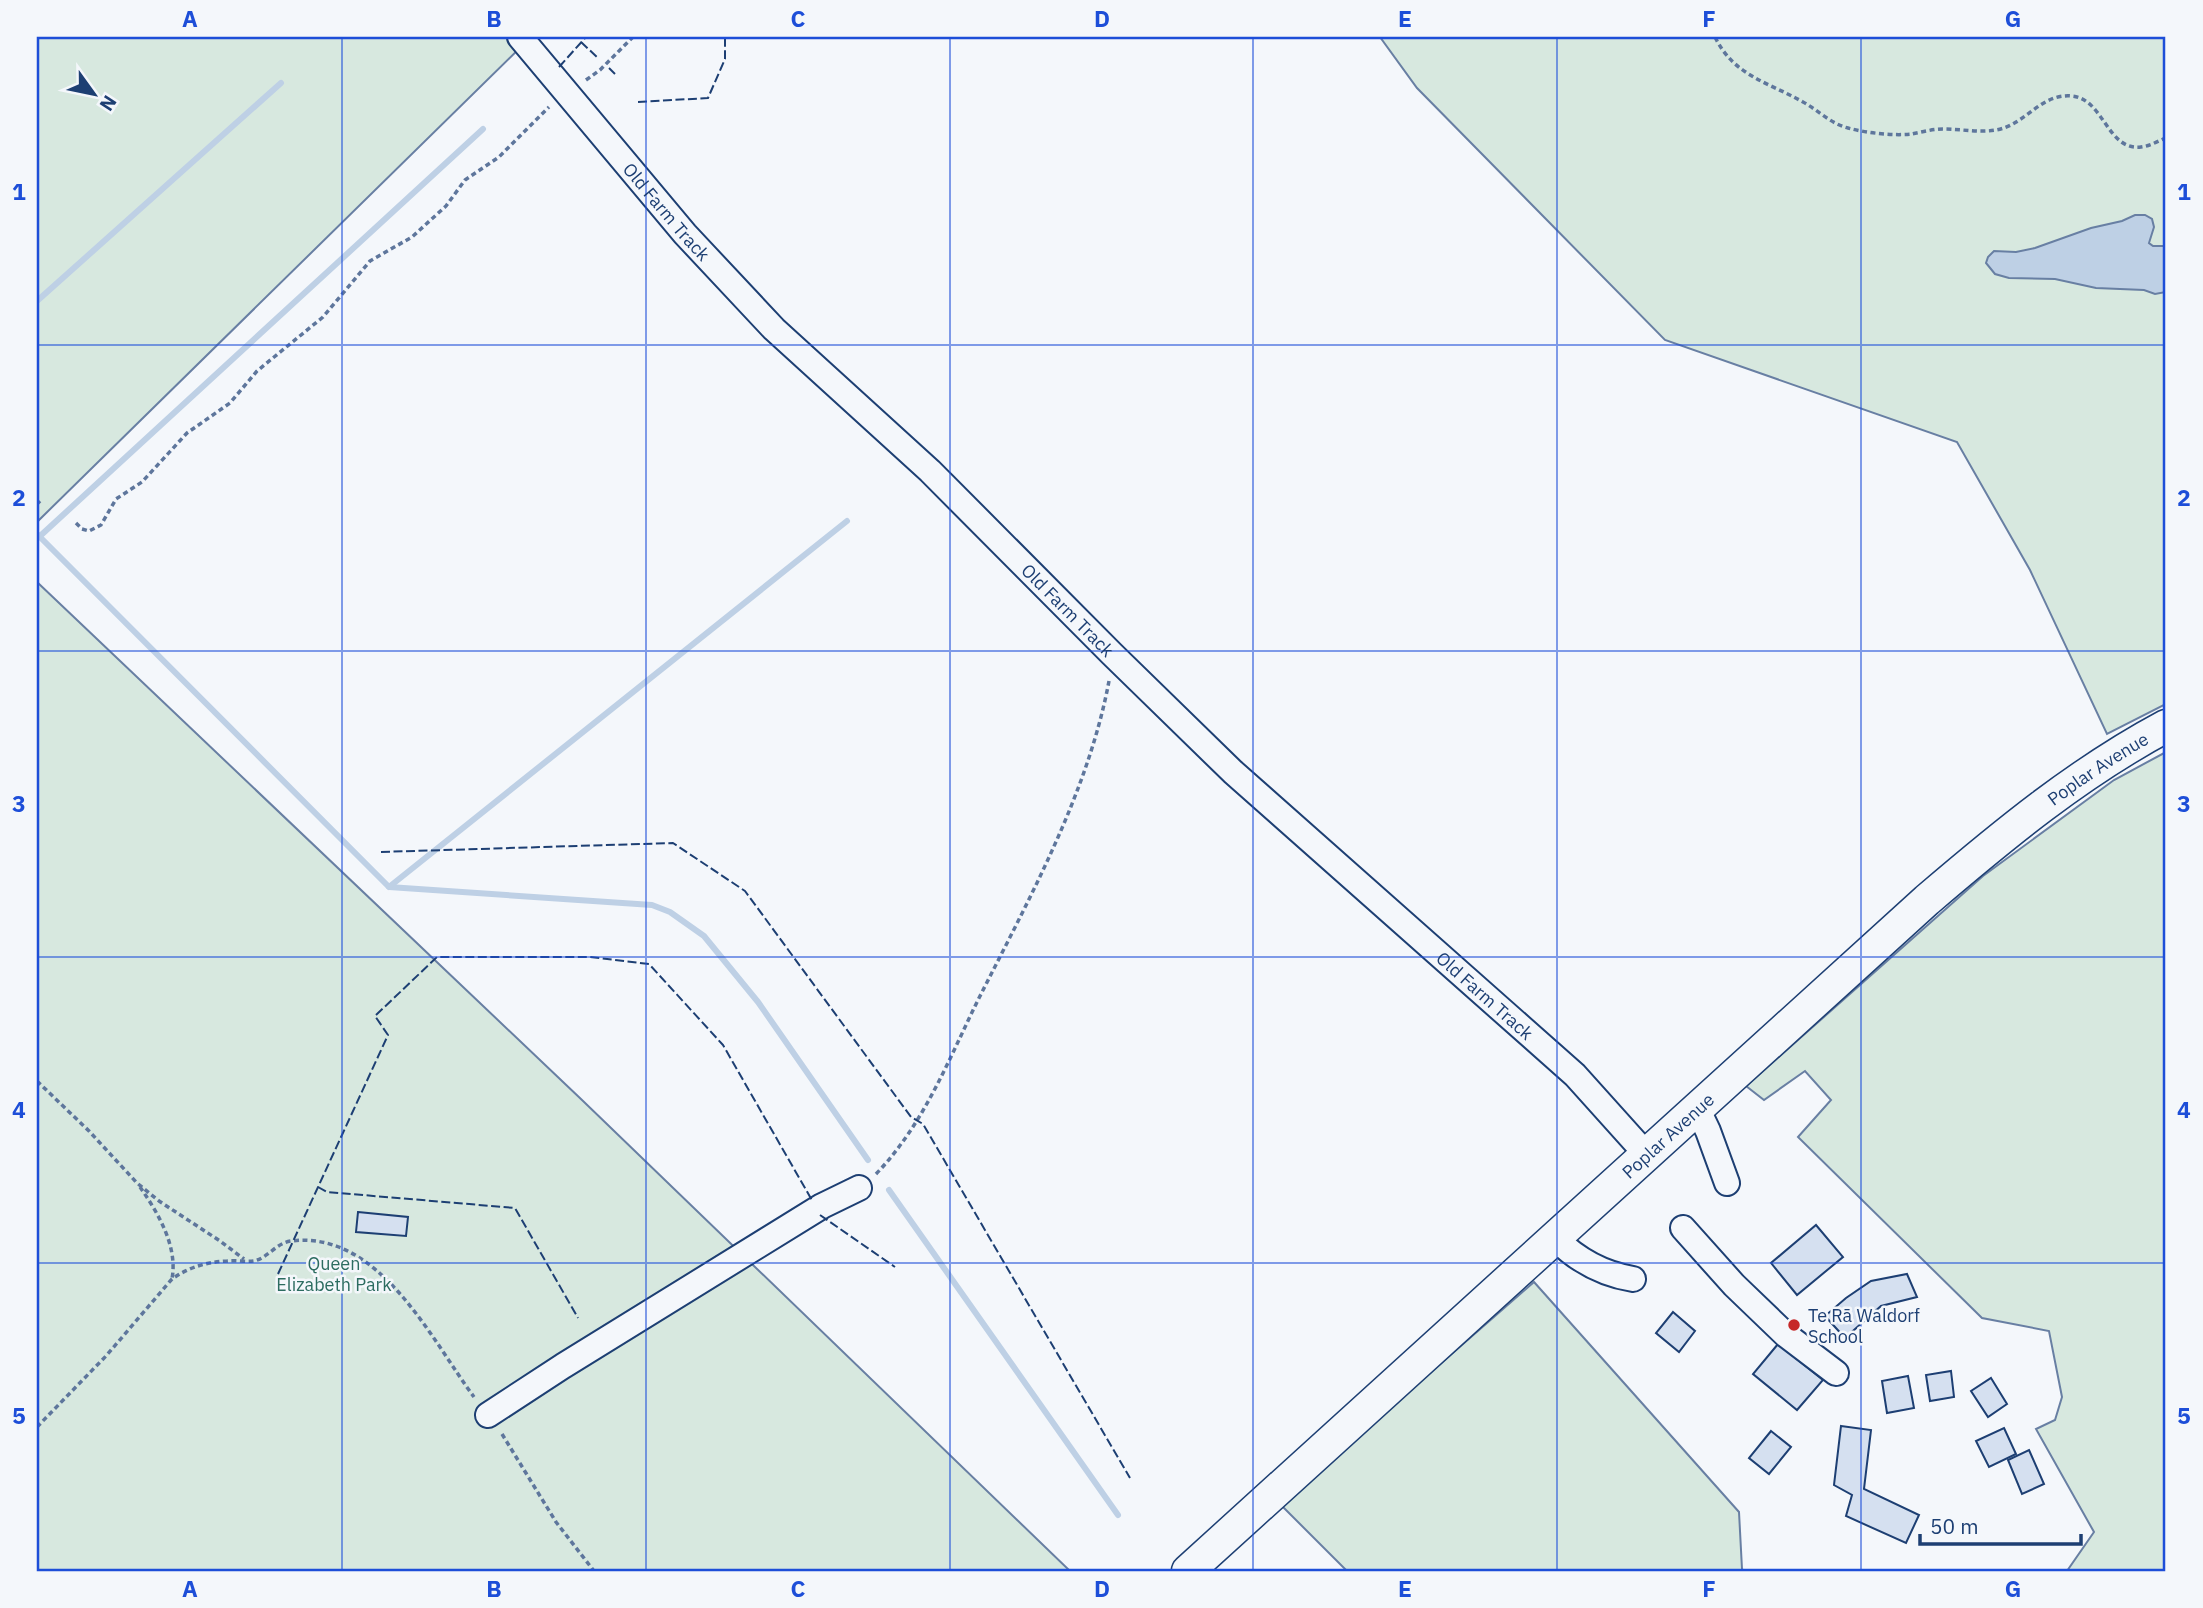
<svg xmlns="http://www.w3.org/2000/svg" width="2203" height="1608" font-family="'IBM Plex Sans',sans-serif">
<rect width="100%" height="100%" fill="#f4f7fb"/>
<g fill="#d7e8df" stroke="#687fa3" stroke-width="2">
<path d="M37,37h494l-494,485z"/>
<path d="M1380,37h786v667l-59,30 -77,-164 -73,-128 -292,-102 -248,-252z"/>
<path d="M37,582l545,518 488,471h-1033z"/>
<path d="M2166,752v819h-99l27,-39 -58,-103 19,-9 7,-23 -13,-66 -67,-13 -184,-181 33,-37 -26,-29 -41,29 -18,-14 237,-210 131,-96z"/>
<path d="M1534,1282l205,230 3,57 2,2h-397l-67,-67z"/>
</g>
<path fill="#bed0e5" stroke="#687fa3" stroke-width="2" d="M2135,215h10l7,4 2,8 -5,16 4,3h13v46l-11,2 -11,-4 -48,-2 -41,-9 -46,-1 -14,-4 -9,-11 2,-6 6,-6 22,1 19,-4 56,-20 31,-7z"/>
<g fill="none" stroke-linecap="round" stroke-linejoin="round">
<g stroke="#bed0e5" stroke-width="6">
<path d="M37,301l244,-218"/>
<path d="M37,534l352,353 263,18 18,7 34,24 54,66 110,158"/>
<path d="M39,537l444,-408"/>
<path d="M389,887l458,-366"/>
<path d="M889,1190l229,325"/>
</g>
</g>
<g fill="#d5e0f0" stroke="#1d3f73" stroke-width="2">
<path d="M358,1212l50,5 -2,19 -50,-4z"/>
<path d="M1816,1225l27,32 -46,38 -26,-32z"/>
<path d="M1907,1274l10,23 -36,9 -36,32 -20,-22 21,-18 25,-17z"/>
<path d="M1673,1312l22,19 -16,21 -23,-19z"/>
<path d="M1778,1344l45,36 -26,30 -44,-36z"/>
<path d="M1951,1371l3,26 -24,4 -4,-26z"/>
<path d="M1908,1376l6,32 -27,5 -5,-32z"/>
<path d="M1991,1378l16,26 -19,13 -17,-26z"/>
<path d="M1841,1426l30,4 -7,59 55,26 -13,28 -60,-27 6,-21 -18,-10z"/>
<path d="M2004,1428l12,26 -27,13 -13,-26z"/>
<path d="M1771,1431l20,16 -22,27 -20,-16z"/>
<path d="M2029,1450l15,34 -22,10 -14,-34z"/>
</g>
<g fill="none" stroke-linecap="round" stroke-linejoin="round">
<g stroke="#1d3f73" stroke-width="28">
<g id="minor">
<path id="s1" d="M520,37l165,197 89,95 156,142 182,183 121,118 342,303 71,79"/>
<path d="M1697,1108l11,23 19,52"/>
<path d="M1683,1228l51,57 52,50 50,38"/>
<path d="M1555,1238c22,22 47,36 78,41"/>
<path d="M488,1415l75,-49 259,-160 37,-18"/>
</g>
</g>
<g stroke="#1d3f73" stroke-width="35">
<g id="major">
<path id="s2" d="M1188,1571l739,-671c76,-65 151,-127 239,-174"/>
</g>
</g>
<g stroke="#5e769c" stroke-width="3.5" stroke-dasharray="5 3.5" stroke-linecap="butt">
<path d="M1715,37c19,39 53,45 88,65 15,8 28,22 45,26 19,5 45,8 64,6 10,-2 21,-5 31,-5 18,0 36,4 53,1 30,-5 44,-37 76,-34 32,3 35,55 69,51 9,-1 17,-6 25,-9"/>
<path d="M586,80l14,-10 33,-33"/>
<path d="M37,504l3,-3"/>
<path d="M76,523l6,6 7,2 12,-6 15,-26 26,-17 45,-49 43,-30 27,-32 66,-54 47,-56 42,-24 34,-31 19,-26 34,-23 50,-50"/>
<path d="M37,1081l52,50 48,52 22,18 61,40 24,18"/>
<path d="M876,1174c48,-50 72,-113 102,-174 51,-101 110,-207 131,-319"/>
<path d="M140,1187c18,26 38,59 32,92"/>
<path d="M37,1427l69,-71 66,-77c17,-12 35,-17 55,-18 9,-1 19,1 27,0 14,-3 22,-18 37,-20 88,-11 140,98 183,156"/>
<path d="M502,1434l54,88 38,49"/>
</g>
<use href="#minor" stroke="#f4f7fb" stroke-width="24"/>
<use href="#major" stroke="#f4f7fb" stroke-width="32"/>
<g stroke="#1d3f73" stroke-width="2" stroke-dasharray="9 3.5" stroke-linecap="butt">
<path d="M581,42l18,17"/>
<path d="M559,67l27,-30"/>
<path d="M609,68l6,6"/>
<path d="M638,102l70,-4 17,-39v-22"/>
<path d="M381,852l292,-9 72,48 166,226 12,7 207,354"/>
<path d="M318,1187l9,5 188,16 63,110"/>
<path d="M820,1215l75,52"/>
<path d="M278,1274l110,-239 -13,-19 62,-59h153l59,7 74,81 90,157"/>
</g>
</g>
<path fill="none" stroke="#1d4ed8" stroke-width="2" stroke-opacity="0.55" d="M342,37v1534M646,37v1534M950,37v1534M1253,37v1534M1557,37v1534M1861,37v1534M37,345h2129M37,651h2129M37,957h2129M37,1263h2129"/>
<circle fill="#c62828" stroke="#f4f7fb" stroke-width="2.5" cx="1794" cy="1325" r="7"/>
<g text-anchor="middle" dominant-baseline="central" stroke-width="5" stroke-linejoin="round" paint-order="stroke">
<g font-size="18" fill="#1d3f73" stroke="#f4f7fb">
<text stroke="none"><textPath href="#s1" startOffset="228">Old Farm Track</textPath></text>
<text stroke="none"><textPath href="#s1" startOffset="794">Old Farm Track</textPath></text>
<text stroke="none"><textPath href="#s2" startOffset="1214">Poplar Avenue</textPath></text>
<text stroke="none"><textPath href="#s1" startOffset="1362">Old Farm Track</textPath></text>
<text stroke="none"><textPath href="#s2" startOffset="648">Poplar Avenue</textPath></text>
</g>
<g font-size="18" fill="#2c6c60" stroke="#f4f7fb">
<text x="334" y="1263">Queen<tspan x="334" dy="21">Elizabeth Park</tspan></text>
</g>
<g font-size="18" fill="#1d3f73" stroke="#f4f7fb" text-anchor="start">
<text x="1808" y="1315">Te Rā Waldorf<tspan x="1808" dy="21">School</tspan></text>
</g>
</g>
<rect width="2203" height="1608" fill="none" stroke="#f4f7fb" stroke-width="77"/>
<g transform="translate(94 94) rotate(123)" stroke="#f4f7fb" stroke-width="5" paint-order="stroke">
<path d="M0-5L12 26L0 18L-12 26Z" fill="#1d3f73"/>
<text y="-10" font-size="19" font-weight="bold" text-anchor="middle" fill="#1d3f73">N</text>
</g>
<path d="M1920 1534v10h161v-10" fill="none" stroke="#1d3f73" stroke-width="3.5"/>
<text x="1930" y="1534" font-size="21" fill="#1d3f73" stroke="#f4f7fb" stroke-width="5" paint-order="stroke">50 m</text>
<rect x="38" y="38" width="2126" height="1532" fill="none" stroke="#1d4ed8" stroke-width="2.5"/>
<g font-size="23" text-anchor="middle" font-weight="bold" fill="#1d4ed8">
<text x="190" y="27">A</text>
<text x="494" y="27">B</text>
<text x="798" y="27">C</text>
<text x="1102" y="27">D</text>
<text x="1405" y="27">E</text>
<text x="1709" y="27">F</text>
<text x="2013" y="27">G</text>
<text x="19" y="200">1</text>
<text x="2184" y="200">1</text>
<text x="19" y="506">2</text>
<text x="2184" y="506">2</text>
<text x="19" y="812">3</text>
<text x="2184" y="812">3</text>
<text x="19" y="1118">4</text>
<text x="2184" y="1118">4</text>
<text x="19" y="1424">5</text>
<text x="2184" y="1424">5</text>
<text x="190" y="1597">A</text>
<text x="494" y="1597">B</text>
<text x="798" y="1597">C</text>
<text x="1102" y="1597">D</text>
<text x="1405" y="1597">E</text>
<text x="1709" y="1597">F</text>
<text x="2013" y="1597">G</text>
</g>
</svg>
